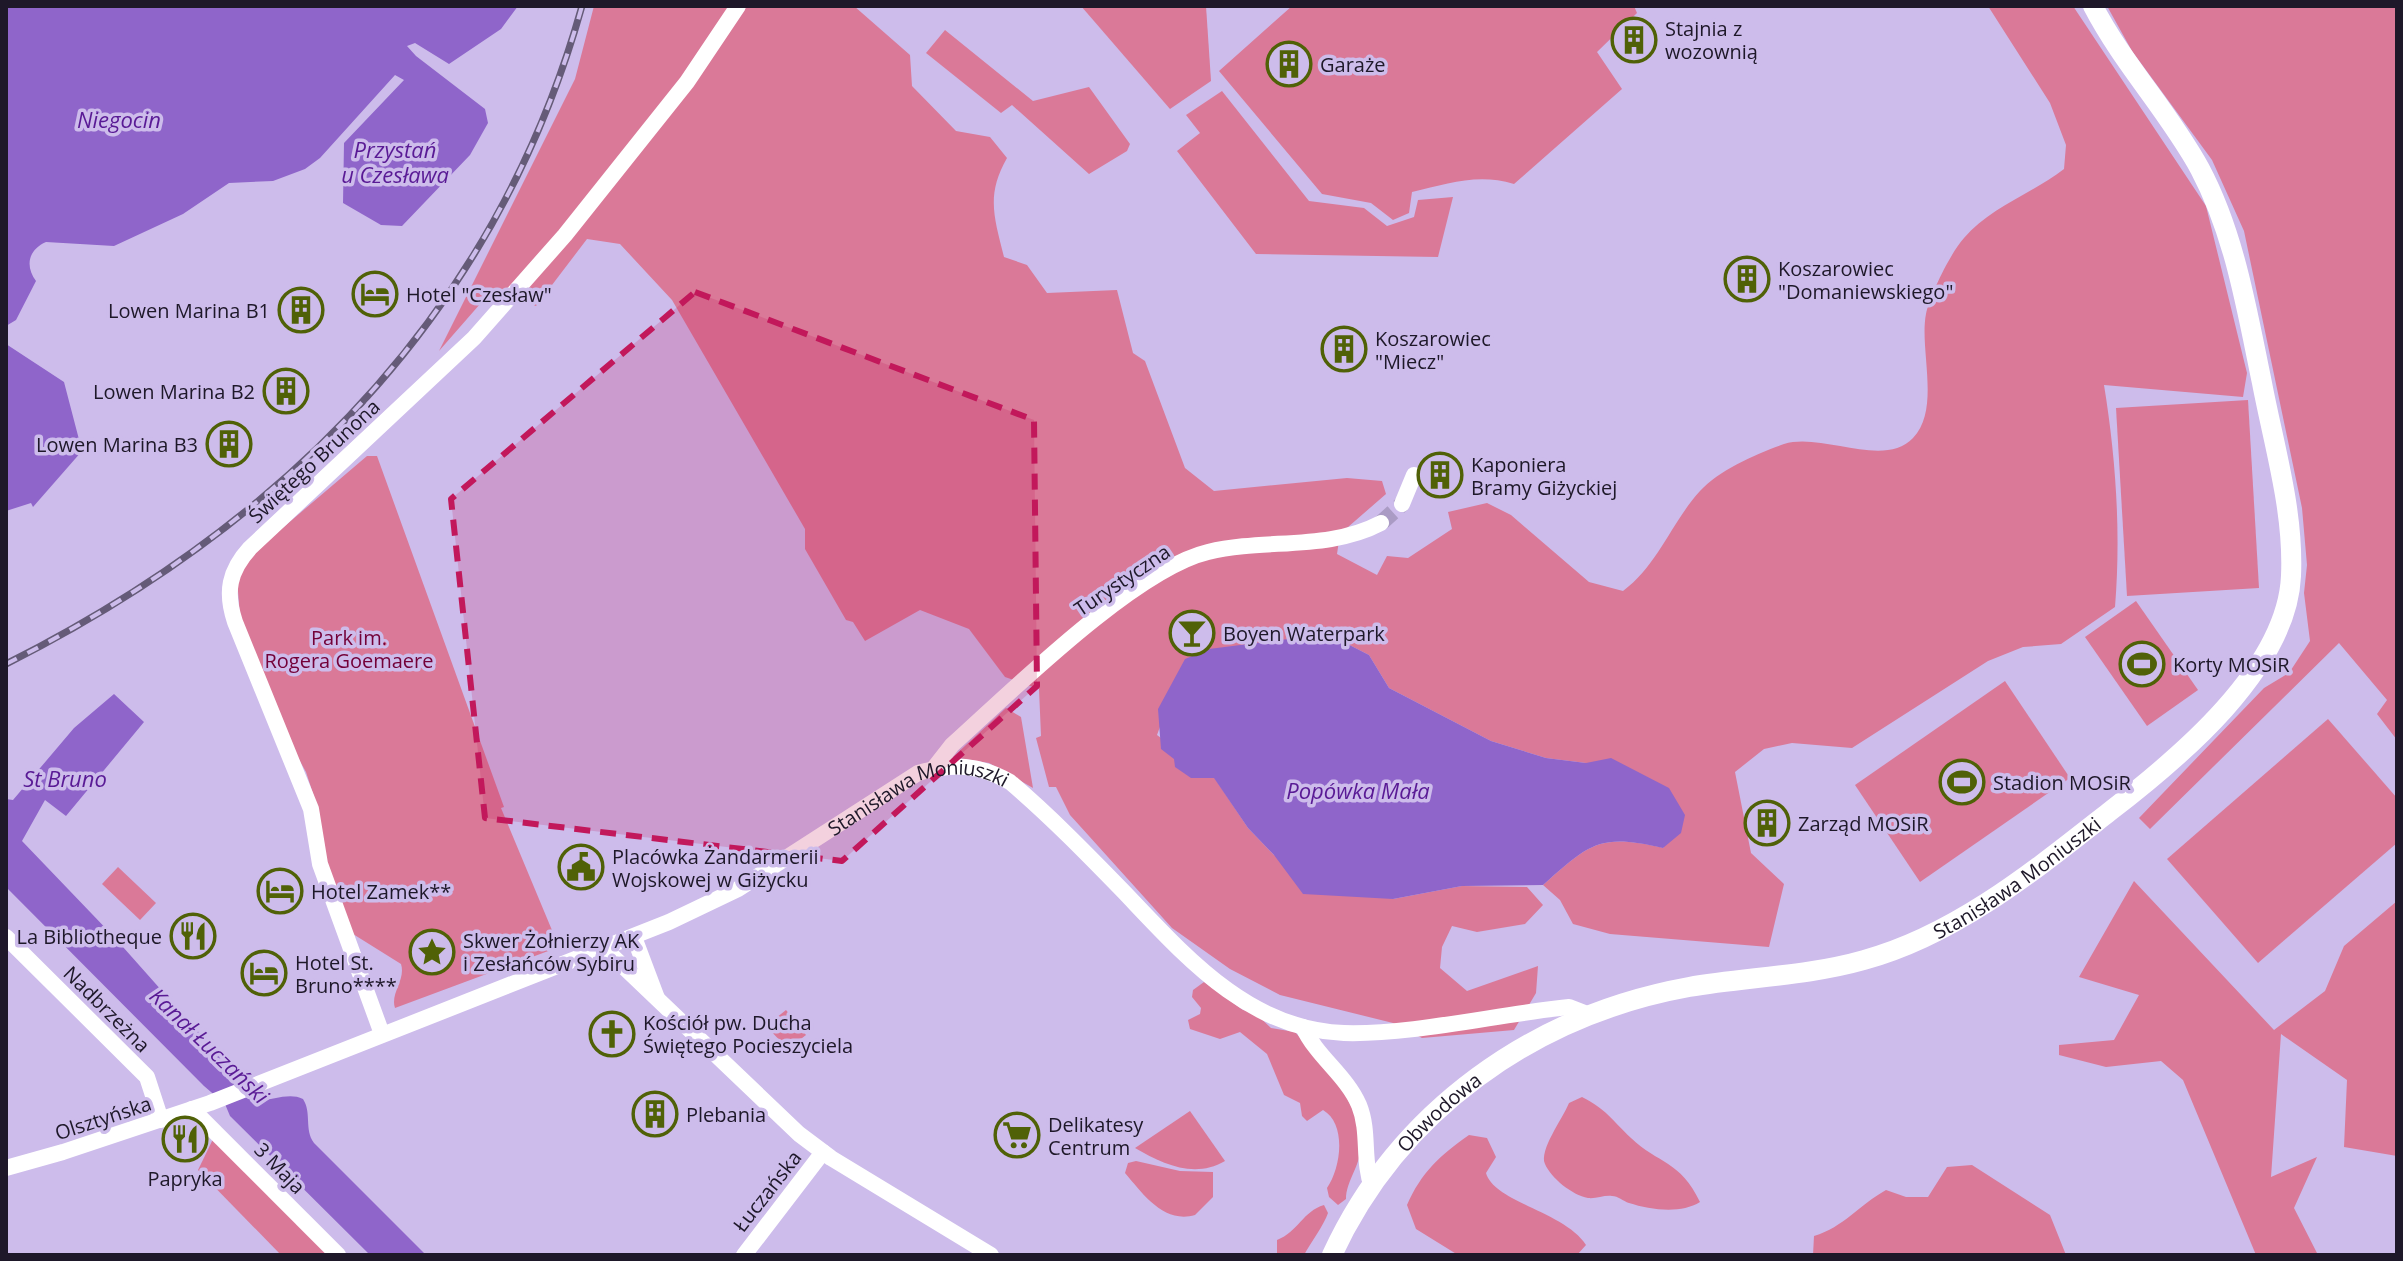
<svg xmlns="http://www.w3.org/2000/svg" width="2403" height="1261" font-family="'Open Sans',sans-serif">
<rect width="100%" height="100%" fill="#cdbceb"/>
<g fill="#da7998">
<path d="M594,6h260l56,49 2,31 44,45 34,6 17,21c-21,37 -13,59 -3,99l23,8 20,28 70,-3 16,63 12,8 40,107 29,23 133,-13 35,3 4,13 -46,40 -3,20 40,21 10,-19 21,2 44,-29 -4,-17 39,-9 24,12 78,67 34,9c35,-26 48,-68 77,-100 19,-21 58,-38 84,-47 38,-12 100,25 129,-6 28,-29 6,-89 13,-124 4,-19 25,-62 38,-76 25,-30 69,-45 100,-69l2,-24 -16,-42 -62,-97h85l133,200 41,167 -4,24 -139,-12c12,74 17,148 11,222l-54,37 -38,3 -35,14 -136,87 -60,-5 -28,6 -29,23 16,81 33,31 -15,63 -159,-13 -37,-10 -13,-24 -17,-15c47,-42 57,-52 121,-37l-78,-85 -40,-5 -55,-17 -102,-53 -20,-33 -41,-21 -57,9 -112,66 2,15 -4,11 57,42 34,51 26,27 119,44 69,-13 65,1 16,18 -18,19 -48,8 -25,-6 -10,21 -2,21 27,23 71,-25 -2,27 -22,37 -92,8 -29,-15 -113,-28 -50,-26 -58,-41 -102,-113 -14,-28h-7l-13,-49 5,-2 -2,-47 -34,-12 -36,-48 -49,-19 -55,31 -12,-19 -7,-2 -41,-71v-20l-133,-229 -52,-56 -33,-5 -51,67 -42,-18 -55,63 136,-272z"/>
<path d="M1081,6h125l5,75 -41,28z"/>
<path d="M1292,6h342l3,7 -40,39 25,37 -108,95c-37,-11 -66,0 -102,8l-3,21 -16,7 -22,-17 -49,-9 -103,-123z"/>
<path d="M2107,6h290v734l-20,-26 10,-14 -48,-57 -189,186 -11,-11 125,-130 25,-15 21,-32 -6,-48 3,-28 -5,-57 -58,-277 -32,-71 -80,-109z"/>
<path d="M945,30l88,71 56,-14 41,57 -3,7 -38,23 -77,-69 -11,8 -75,-60z"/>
<path d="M1222,91l87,110 55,7 23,18 27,-9 4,-17 35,-3 -15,60 -182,-3 -79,-103 23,-18 -14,-18z"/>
<path d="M2248,400l11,188 -132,8 -11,-188z"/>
<path d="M367,456h10l127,351 -3,1 58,139 -164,61c-5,-15 11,-28 6,-44l-48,-30 -28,-76 -6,-46 -13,-40 -19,-34 -47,-122 -3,-37 15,-25z"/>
<path d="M2136,601l62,89 -51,36 -62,-89z"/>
<path d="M2005,681l65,97 -150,104 -65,-97z"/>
<path d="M1006,708l15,9 12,71 -44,-25 -36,-6z"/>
<path d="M2328,719l69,79v45l-139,120 -91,-104z"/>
<path d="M118,867l38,36 -16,17 -38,-36z"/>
<path d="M2134,881l140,149 51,-39 19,-45 53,-45v255l-53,-9 3,-67 -66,-46 -10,143 46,-20 -23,51 24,47h-62l-73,-175 -22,-19 -55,6 -47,-12v-10l55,-5 25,-45 -60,-18z"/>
<path d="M1204,982l39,28 11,2 17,16 24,4c28,31 65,69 66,113 0,20 -15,36 -15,54l-8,6 -9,-8 -2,-9c14,-20 20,-64 -4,-78l-16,11 -5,-5 -2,-13 -16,-8 -17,-41 -27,-22 -20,7 -30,-10 -2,-9 12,-6 1,-6 -9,-11 1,-7z"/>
<path d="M786,1010l20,25 -18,14 -22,-23z"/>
<path d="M1582,1097c24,12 30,23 49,41 27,26 49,22 69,64 -19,12 -49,8 -71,1 -6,-2 -11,-7 -17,-7 -8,-1 -16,3 -24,2 -16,-3 -37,-20 -43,-34 -6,-14 17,-44 24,-61z"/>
<path d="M1190,1111l35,50c-31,18 -62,3 -90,-13z"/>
<path d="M1469,1135l18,3 9,19 -10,16c8,29 79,39 100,72l-9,10h-119l-42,-26 -9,-24c14,-32 33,-50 62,-70z"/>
<path d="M214,1137l117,118h-50l-83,-85z"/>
<path d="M1136,1161l44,10 33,1v25l-18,18c-31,9 -52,-21 -70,-42l3,-10z"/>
<path d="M1972,1165l78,50 16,40h-253l1,-19c30,-9 45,-31 72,-46l20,7h22l19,-30z"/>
<path d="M1324,1205l4,8c-4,12 -17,29 -24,42h-27v-15c21,-8 26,-29 47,-35z"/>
</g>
<g fill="#8f65ca">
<path d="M6,6h512l-17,23 -52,35 -34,-21 -8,3 9,10 69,53 3,14 -18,32 -68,71 -21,-1 -38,-22 1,-60 60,-63 -9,-5 -75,83 -15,11 -32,12 -44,2 -46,31 -69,32 -68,-4c-18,8 -21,24 -10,39l-20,39 -10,6z"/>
<path d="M6,344l58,38 18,69 -49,56 -2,-4 -25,8z"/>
<path d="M1328,634l41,21 20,33 102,53 55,17 40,5 25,-5 58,30 16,27 -4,18 -18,15c-63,-15 -73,-5 -120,37l-81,1 -69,13 -90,-5 -29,-39 -26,-27 -34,-50h-23l-16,-11 -1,-8 -13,-10 -3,-40 27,-50 24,-10z"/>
<path d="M114,694l30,28 -78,94 -21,-16 -23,41 93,97 111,125 18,33c18,12 40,-6 59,3 9,14 1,30 11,44l112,112h-56l-140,-139 -5,-12 -21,-18 -198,-199v-88l7,1 61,-72z"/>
</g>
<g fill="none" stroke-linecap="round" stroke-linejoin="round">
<path stroke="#aa9bc4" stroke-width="16" stroke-dasharray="16 8" stroke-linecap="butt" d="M1381,523l21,-19"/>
<g stroke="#fff" stroke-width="16">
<path d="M1402,504l12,-29"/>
<path d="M934,768l18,-23c58,-52 183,-176 256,-193 58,-14 120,-1 173,-29"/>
<path d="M6,937l141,140 14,43"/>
<path d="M634,937l23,61"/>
<path d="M605,949l194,185 32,24 160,97"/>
<path d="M1303,1027c14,30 43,48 56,78 11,27 3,56 13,82"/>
<path d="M382,1034l-62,-170 -9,-55 -76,-187c-10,-30 -6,-51 15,-74l224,-210 91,-103 122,-153 51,-76"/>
<path d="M192,1109l146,146"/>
<path id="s1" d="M6,1168l57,-16 147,-49 459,-181 69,-33 180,-116c34,-10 61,-9 92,9 40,34 78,73 114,110 61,64 125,138 220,141 68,2 155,-19 225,-26l18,7"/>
<path d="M744,1255l79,-103"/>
</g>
<path stroke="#fff" stroke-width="20" id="s2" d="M1332,1255c67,-145 202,-240 357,-268 58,-10 119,-11 175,-27 92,-25 171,-90 245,-148 69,-53 178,-143 182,-236 3,-65 -17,-130 -29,-193 -15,-72 -27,-148 -62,-214 -31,-57 -77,-105 -107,-163"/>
<g stroke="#655b78" stroke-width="7">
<path id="rail" d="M6,664c280,-141 490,-352 576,-658"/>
</g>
<use href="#rail" stroke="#cdbceb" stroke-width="4" stroke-dasharray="12" stroke-linecap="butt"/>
</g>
<path fill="#c2185b" fill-opacity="0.2" stroke="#c2185b" stroke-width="6" stroke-dasharray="16 10" stroke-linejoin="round" d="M695,292l339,128 3,266 -195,175 -357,-43 -34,-319z"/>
<defs>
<g id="building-ring" transform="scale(2.3)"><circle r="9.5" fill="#cdbceb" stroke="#506107" stroke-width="1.5"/><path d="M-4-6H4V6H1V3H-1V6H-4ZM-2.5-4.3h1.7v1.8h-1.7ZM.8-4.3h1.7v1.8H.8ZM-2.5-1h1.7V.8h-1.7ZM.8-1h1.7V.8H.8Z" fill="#506107"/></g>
<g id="hotel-ring" transform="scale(2.3)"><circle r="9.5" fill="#cdbceb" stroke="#506107" stroke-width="1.5"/><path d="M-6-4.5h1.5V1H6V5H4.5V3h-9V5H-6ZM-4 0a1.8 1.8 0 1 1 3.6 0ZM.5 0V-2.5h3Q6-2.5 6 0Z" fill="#506107"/></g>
<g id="bar-ring" transform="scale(2.3)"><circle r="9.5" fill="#cdbceb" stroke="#506107" stroke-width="1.5"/><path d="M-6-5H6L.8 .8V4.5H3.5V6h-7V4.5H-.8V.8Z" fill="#506107"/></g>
<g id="stadium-ring" transform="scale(2.3)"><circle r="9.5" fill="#cdbceb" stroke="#506107" stroke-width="1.5"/><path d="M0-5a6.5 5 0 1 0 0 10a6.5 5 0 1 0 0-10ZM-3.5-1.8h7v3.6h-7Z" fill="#506107"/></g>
<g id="civic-ring" transform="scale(2.3)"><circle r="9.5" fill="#cdbceb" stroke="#506107" stroke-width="1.5"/><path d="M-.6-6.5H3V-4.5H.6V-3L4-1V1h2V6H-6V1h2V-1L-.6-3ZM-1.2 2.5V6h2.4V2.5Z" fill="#506107"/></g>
<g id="restaurant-ring" transform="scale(2.3)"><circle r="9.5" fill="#cdbceb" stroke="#506107" stroke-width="1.5"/><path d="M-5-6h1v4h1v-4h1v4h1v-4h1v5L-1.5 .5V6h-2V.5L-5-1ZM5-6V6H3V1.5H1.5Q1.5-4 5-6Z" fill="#506107"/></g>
<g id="sight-ring" transform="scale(2.3)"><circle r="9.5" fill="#cdbceb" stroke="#506107" stroke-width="1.5"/><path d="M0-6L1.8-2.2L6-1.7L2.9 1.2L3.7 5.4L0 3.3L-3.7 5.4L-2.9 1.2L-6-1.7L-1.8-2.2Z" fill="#506107"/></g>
<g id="church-ring" transform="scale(2.3)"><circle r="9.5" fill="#cdbceb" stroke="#506107" stroke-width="1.5"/><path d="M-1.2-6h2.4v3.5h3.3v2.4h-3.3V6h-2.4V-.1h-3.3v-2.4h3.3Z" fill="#506107"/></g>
<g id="supermarket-ring" transform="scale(2.3)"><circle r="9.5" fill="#cdbceb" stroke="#506107" stroke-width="1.5"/><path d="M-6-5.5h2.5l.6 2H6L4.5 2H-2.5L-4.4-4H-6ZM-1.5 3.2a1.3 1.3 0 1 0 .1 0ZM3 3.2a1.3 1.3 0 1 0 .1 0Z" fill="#506107"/></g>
</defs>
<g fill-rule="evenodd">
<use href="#building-ring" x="1634" y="40"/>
<use href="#building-ring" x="1289" y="64"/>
<use href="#building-ring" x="1747" y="279"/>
<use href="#hotel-ring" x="375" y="294"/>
<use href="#building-ring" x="301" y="310"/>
<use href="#building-ring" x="1344" y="349"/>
<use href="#building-ring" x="286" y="391"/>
<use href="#building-ring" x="229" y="444"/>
<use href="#building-ring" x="1440" y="475"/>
<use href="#bar-ring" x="1192" y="633"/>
<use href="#stadium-ring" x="2142" y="664"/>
<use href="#stadium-ring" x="1962" y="782"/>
<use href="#building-ring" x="1767" y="823"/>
<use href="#civic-ring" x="581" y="867"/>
<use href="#hotel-ring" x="280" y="891"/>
<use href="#restaurant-ring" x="193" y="936"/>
<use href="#sight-ring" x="432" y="952"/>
<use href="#hotel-ring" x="264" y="973"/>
<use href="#church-ring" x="612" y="1034"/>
<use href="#building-ring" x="655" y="1114"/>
<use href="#supermarket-ring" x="1017" y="1135"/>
<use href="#restaurant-ring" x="185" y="1139"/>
</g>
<g text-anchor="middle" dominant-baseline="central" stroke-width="7" stroke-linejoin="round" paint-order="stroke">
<g font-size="20" fill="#1e1829" stroke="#cdbceb" text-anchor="start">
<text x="1665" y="28">Stajnia z<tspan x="1665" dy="23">wozownią</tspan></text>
<text x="1320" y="64">Garaże</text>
<text x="1778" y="268">Koszarowiec<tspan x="1778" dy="23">"Domaniewskiego"</tspan></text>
<text x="406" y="294">Hotel "Czesław"</text>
<text x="270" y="310" text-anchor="end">Lowen Marina B1</text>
<text x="1375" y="338">Koszarowiec<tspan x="1375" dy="23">"Miecz"</tspan></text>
<text x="255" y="391" text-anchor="end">Lowen Marina B2</text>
<text x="198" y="444" text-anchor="end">Lowen Marina B3</text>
<text x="1471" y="464">Kaponiera<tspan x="1471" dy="23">Bramy Giżyckiej</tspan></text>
<text x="1223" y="633">Boyen Waterpark</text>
<text x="2173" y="664">Korty MOSiR</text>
<text x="1993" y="782">Stadion MOSiR</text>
<text x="1798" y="823">Zarząd MOSiR</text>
<text x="612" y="856">Placówka Żandarmerii<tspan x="612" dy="23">Wojskowej w Giżycku</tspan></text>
<text x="311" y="891">Hotel Zamek**</text>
<text x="162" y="936" text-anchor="end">La Bibliotheque</text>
<text x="463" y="940">Skwer Żołnierzy AK<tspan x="463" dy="23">i Zesłańców Sybiru</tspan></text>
<text x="295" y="962">Hotel St.<tspan x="295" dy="23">Bruno****</tspan></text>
<text x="643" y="1022">Kościół pw. Ducha<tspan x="643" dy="23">Świętego Pocieszyciela</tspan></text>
<text x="686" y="1114">Plebania</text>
<text x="1048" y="1124">Delikatesy<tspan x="1048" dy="23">Centrum</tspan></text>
<text x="185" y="1178" text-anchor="middle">Papryka</text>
</g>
<g font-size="20" fill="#1e1829" stroke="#cdbceb">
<text transform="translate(314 461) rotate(-43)">Świętego Brunona</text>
<text transform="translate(1122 580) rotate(-34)">Turystyczna</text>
<text stroke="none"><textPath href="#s1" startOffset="992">Stanisława Moniuszki</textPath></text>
<text stroke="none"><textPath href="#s2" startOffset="816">Stanisława Moniuszki</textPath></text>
<text transform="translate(107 1009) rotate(45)">Nadbrzeżna</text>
<text stroke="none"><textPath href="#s2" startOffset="180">Obwodowa</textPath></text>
<text transform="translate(103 1118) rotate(-18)">Olsztyńska</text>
<text transform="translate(280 1168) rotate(46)">3 Maja</text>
<text transform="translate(767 1191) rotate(-52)">Łuczańska</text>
</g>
<g font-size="20" fill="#730038" stroke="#cdbceb">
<text x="349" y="637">Park im.<tspan x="349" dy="23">Rogera Goemaere</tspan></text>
</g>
<g font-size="22" font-style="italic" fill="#591a95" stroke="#cdbceb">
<text x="119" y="119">Niegocin</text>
<text x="395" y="149">Przystań<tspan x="395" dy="25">u Czesława</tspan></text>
<text x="65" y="778">St Bruno</text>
<text x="1358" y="790">Popówka Mała</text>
<text transform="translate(210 1045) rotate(44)">Kanał Łuczański</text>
</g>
</g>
<rect width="2403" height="1261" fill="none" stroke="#1e1829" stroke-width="16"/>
</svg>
